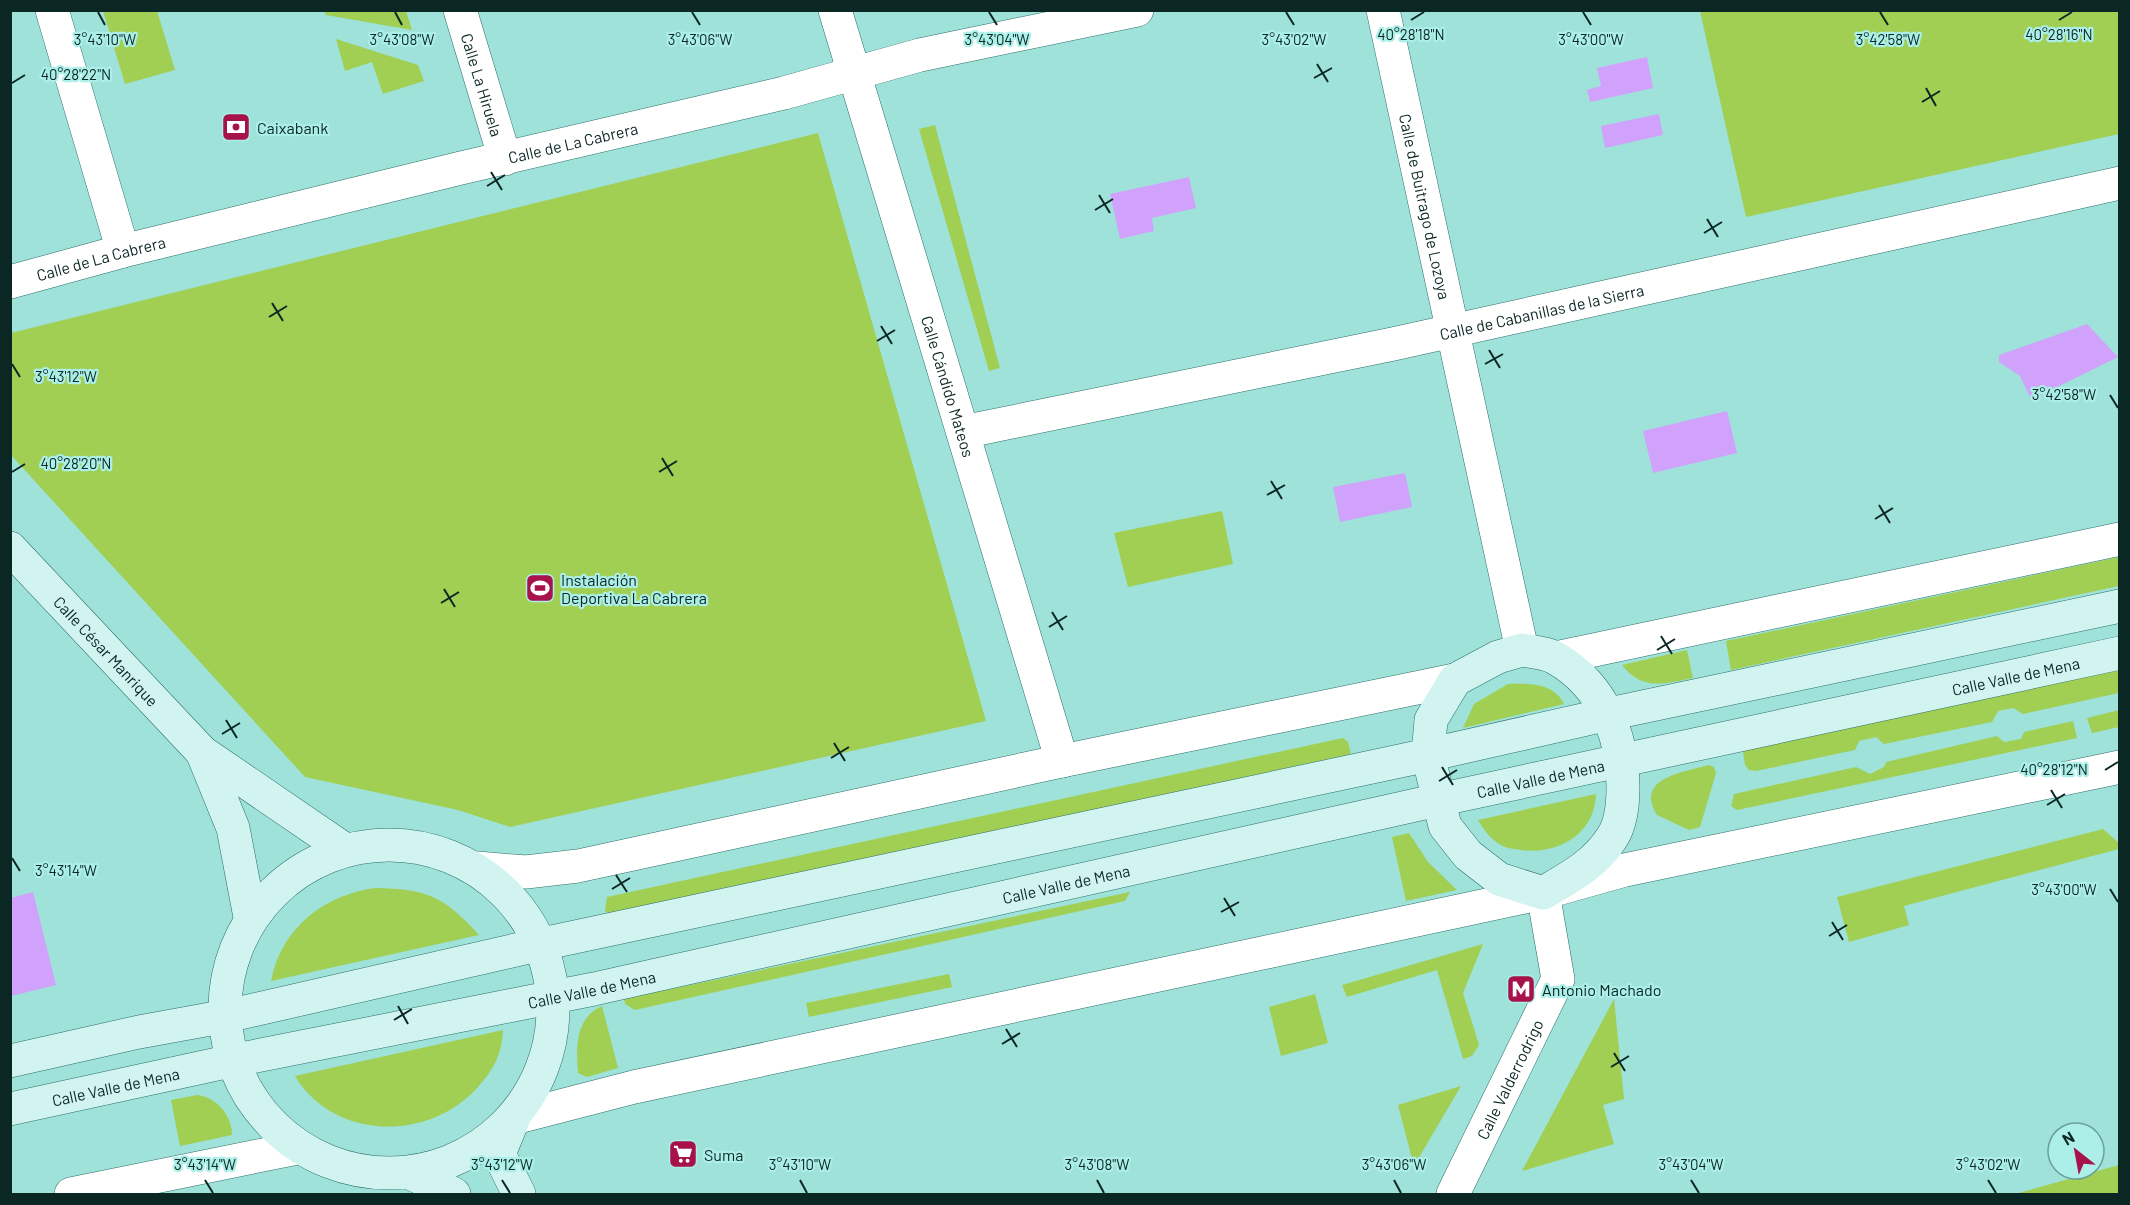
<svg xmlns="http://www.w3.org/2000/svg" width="2130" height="1205" font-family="Barlow,sans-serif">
<rect width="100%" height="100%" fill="#9fe2da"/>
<g fill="#a0cf53">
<path d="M103,11h54l18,59 -50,14z"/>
<path d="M324,11h82l6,19 -86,-15z"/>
<path d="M1700,11h419v123l-373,83z"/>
<path d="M336,39l82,26 6,16 -41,13 -11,-32 -27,9z"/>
<path d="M935,125l65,243 -11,3 -70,-242z"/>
<path d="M818,133l168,588 -476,106 -52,-17 -153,-33 -294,-322v-122z"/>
<path d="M1222,511l11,53 -105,23 -14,-54z"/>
<path d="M2119,557v29l-388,84 -5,-29z"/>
<path d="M1687,650l6,28c-28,6 -51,13 -71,-13z"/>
<path d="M2119,669v24l-96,21 -10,-6 -15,3 -6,11 -108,22 -8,-7 -17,4 -4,9 -99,21 -7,-1 -4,-5 -2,-14z"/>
<path d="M1508,684c21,-1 46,-1 56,20l-101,24 11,-24z"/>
<path d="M2119,710v17l-27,6 -5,-15z"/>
<path d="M2073,721l4,17 -340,72 -6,-4 3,-12 122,-27 14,7 14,-7 2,-5 111,-26 7,6 17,-3 3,-7z"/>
<path d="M1343,738l5,4 3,12 -741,161 -5,-4 2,-14z"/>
<path d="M1709,765l5,2 2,6 -16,54 -11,3 -32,-15c-23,-38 28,-43 52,-50z"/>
<path d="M1596,794c-1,40 -38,61 -75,56 -7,-1 -16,-2 -22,-6 -9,-6 -16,-15 -21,-24z"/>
<path d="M2103,829l16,14v6l-215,57 5,19 -60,17 -12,-45z"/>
<path d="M1409,833l19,29 29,28 -51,11 -14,-64z"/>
<path d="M375,888c53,1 68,8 104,47l-208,46c10,-53 53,-86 104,-93z"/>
<path d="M1130,892l-5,9 -490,109 -10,-6 -1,-5z"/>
<path d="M1483,944l-20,49 16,52 -7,11 -9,3 -26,-89 -90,27 -5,-12z"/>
<path d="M949,974l3,13 -143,30 -3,-14z"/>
<path d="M1315,994l13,49 -47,13 -12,-49z"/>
<path d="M1614,999l10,100 -21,6 11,39 -92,27z"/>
<path d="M602,1006l16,62 -31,9 -9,-4c-2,-26 -3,-55 24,-67z"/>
<path d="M503,1030c-1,24 -9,39 -25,57 -49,55 -144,54 -183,-11z"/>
<path d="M1461,1086l-47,80 -16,-61z"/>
<path d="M197,1095c19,2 35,20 35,40l-52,11 -9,-46z"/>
<path d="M2119,1165v29h-104z"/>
</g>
<g fill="#d0a2fc">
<path d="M1647,57l6,31 -63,14 -3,-12 14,-4 -4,-18z"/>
<path d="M1659,114l4,21 -58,13 -4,-22z"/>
<path d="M1189,177l7,31 -44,10 2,13 -34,8 -10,-45z"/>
<path d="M2087,324l31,33 -81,40h-7l-10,-21 -21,-14v-7z"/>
<path d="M1727,411l10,42 -84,20 -10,-42z"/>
<path d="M1405,473l7,34 -72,15 -7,-35z"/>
<path d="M33,892l23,93 -45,11v-98z"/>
</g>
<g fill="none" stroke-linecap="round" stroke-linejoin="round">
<g stroke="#2c6f69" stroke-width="34">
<g id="street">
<path d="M52,10l71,241"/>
<path id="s1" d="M460,10l45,149"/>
<path id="s2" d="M835,10l227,751"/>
<path id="s3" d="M1383,10l139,640"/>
<path id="s4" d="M10,282l113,-31 338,-83 323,-75 136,-38 217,-45"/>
<path id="s5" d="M963,432l430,-88 727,-161"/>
<path d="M1556,658l564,-119"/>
<path d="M477,868l49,4 52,-6 484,-105 393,-81"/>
<path d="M514,1118l120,-31 909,-194 82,-23 495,-103"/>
<path d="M71,1194l226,-46"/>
<path id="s6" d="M1453,1194l105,-215 -15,-86"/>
</g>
</g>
<g stroke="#2c6f69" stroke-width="34">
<g id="secondary">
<path id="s7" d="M10,548l192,204 142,97"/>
<path d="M1522,650c11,2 26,3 35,9 46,27 66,77 66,128 0,15 -2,36 -10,49 -17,28 -43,41 -70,57l-44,-14 -31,-24 -23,-29 -17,-71 3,-35 24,-40 43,-23z"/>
<path d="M202,752l31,76 17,89"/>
<circle cx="389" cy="1009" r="164"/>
<path d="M10,1061l129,-29 88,-16 315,-72 886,-189 181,-41 511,-108"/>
<path id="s8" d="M10,1109l221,-48 363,-72 844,-189 682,-147"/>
<path d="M513,1120l-14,34 20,40"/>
<path d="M412,1174l42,20"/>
</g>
</g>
<use href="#street" stroke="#fff" stroke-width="33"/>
<use href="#secondary" stroke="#d1f4f1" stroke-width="33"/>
</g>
<path fill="none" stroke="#0b2724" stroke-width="2" d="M98,12l7,13M395,12l7,13M692,12l8,13M989,12l8,13M1286,12l8,13M1583,12l8,13M1880,12l8,13M1411,20l13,-8M2059,20l13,-8M1317,64l11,18M1314,78l18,-10M12,83l13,-8M1926,88l10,18M1922,102l18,-11M491,172l11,18M487,186l18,-11M1099,195l11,18M1095,210l18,-11M1707,219l11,18M1704,233l18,-11M272,303l11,18M269,317l18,-11M881,326l11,18M877,341l18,-11M1489,350l11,18M12,364l8,13M1485,364l18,-10M2110,395l8,13M662,458l11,18M12,472l13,-8M659,472l18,-11M1271,481l11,18M1267,495l18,-10M1879,505l11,18M1875,519l18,-11M444,589l11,18M441,603l18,-11M1052,612l11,18M1049,627l18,-11M1661,636l11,18M1657,650l18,-11M226,720l11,18M222,734l18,-11M834,743l11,18M831,758l18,-11M1442,767l11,18M2105,770l13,-8M1439,781l18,-11M2051,790l11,18M2047,805l18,-11M12,858l8,13M616,875l11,17M612,889l18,-11M2110,889l8,13M1224,898l11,18M1221,912l18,-10M1832,922l11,18M1829,936l18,-11M398,1006l10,18M394,1020l18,-11M1006,1029l11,18M1002,1044l18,-11M1614,1053l11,18M1611,1067l18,-11M205,1180l8,13M502,1180l8,13M800,1180l7,13M1097,1180l7,13M1394,1180l7,13M1691,1180l8,13M1988,1180l8,13"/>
<defs>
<g id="bank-square" transform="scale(1.5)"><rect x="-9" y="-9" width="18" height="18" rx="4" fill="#a7124a" stroke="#acefe8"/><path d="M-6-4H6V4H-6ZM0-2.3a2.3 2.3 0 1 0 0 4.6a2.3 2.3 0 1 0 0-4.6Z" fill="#fff"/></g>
<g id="stadium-square" transform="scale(1.5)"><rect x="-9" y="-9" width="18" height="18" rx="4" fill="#a7124a" stroke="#acefe8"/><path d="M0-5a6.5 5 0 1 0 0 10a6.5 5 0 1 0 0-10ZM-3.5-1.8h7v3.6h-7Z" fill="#fff"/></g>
<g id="metro-square" transform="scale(1.5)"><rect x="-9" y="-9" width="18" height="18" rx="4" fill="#a7124a" stroke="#acefe8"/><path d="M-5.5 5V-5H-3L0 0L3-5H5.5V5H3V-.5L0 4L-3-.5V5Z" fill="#fff"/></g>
<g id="supermarket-square" transform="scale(1.5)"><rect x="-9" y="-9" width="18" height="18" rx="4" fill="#a7124a" stroke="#acefe8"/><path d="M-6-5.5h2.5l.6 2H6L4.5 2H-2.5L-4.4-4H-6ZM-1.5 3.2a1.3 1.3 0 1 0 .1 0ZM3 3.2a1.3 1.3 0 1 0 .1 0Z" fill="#fff"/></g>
</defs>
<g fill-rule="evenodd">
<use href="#bank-square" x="236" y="127"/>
<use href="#stadium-square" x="540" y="588"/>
<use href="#metro-square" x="1521" y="989"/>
<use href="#supermarket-square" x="683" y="1154"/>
</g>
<g text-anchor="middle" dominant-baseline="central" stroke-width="4.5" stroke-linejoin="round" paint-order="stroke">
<g font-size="16" fill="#0b2724" stroke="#acefe8">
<text stroke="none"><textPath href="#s1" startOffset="78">Calle La Hiruela</textPath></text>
<text stroke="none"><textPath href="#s4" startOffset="580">Calle de La Cabrera</textPath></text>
<text stroke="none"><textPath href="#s3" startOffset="201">Calle de Buitrago de Lozoya</textPath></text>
<text stroke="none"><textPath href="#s4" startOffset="94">Calle de La Cabrera</textPath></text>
<text stroke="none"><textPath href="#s5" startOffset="591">Calle de Cabanillas de la Sierra</textPath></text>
<text stroke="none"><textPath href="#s2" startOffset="393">Calle Cándido Mateos</textPath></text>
<text stroke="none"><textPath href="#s7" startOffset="141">Calle César Manrique</textPath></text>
<text stroke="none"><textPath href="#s8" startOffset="2052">Calle Valle de Mena</textPath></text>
<text stroke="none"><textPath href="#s8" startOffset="1566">Calle Valle de Mena</textPath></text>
<text stroke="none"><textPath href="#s8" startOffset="1080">Calle Valle de Mena</textPath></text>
<text stroke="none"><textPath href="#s8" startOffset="594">Calle Valle de Mena</textPath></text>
<text stroke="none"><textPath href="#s6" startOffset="128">Calle Valderrodrigo</textPath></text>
<text stroke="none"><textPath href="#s8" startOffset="108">Calle Valle de Mena</textPath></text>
</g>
<g font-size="16" fill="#0b2724" stroke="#acefe8" text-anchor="start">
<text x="257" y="127">Caixabank</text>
<text x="561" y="579">Instalación<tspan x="561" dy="18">Deportiva La Cabrera</tspan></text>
<text x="1542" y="989">Antonio Machado</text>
<text x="704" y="1154">Suma</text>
</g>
</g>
<g font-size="15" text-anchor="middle" fill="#0b2724" stroke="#acefe8" stroke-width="4.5" stroke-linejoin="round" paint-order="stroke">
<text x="1411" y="40">40°28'18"N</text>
<text x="2059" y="40">40°28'16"N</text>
<text x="105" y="45">3°43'10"W</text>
<text x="402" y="45">3°43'08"W</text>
<text x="700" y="45">3°43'06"W</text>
<text x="1294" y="45">3°43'02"W</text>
<text x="997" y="45">3°43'04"W</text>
<text x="1591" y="45">3°43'00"W</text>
<text x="1888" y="45">3°42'58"W</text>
<text x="76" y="80">40°28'22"N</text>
<text x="66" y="382">3°43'12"W</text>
<text x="2064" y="400">3°42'58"W</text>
<text x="76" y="469">40°28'20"N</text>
<text x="2054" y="775">40°28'12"N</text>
<text x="66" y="876">3°43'14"W</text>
<text x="2064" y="895">3°43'00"W</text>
<text x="205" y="1170">3°43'14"W</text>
<text x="502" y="1170">3°43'12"W</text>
<text x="800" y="1170">3°43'10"W</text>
<text x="1097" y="1170">3°43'08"W</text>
<text x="1394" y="1170">3°43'06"W</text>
<text x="1691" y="1170">3°43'04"W</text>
<text x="1988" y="1170">3°43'02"W</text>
</g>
<rect width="2130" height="1205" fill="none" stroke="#0b2724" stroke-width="24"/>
<g transform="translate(2076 1151) rotate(329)"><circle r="28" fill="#acefe8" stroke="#6c9f9a" stroke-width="1.5"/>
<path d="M0-4.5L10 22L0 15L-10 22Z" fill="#a7124a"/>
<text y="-9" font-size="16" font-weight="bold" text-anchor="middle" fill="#0b2724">N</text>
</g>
</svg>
